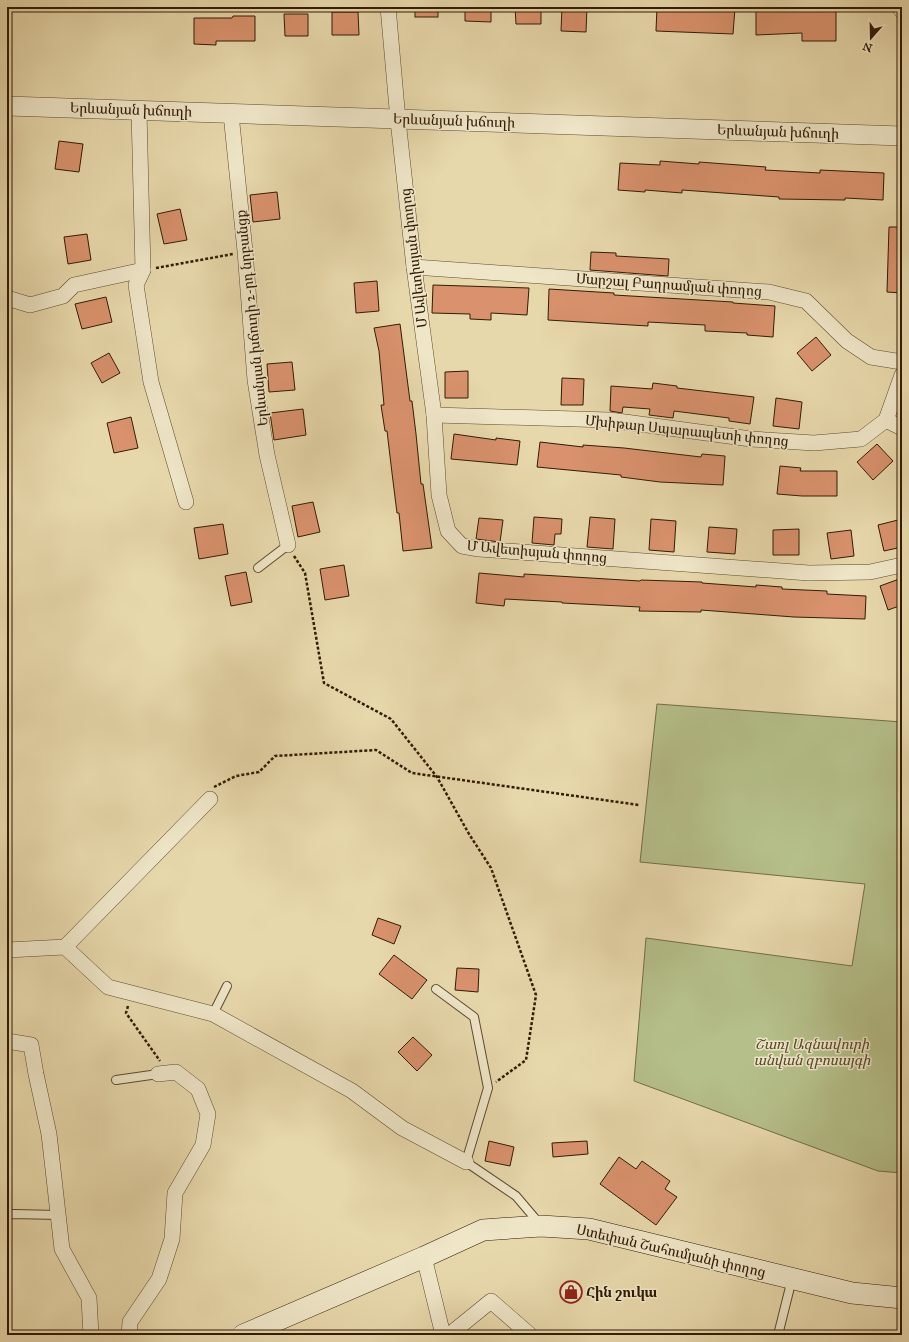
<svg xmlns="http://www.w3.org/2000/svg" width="909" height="1342" font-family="'IM FELL Great Primer','Noto Serif Armenian',serif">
<rect width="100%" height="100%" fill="#e7d8ab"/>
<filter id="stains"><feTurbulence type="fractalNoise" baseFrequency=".005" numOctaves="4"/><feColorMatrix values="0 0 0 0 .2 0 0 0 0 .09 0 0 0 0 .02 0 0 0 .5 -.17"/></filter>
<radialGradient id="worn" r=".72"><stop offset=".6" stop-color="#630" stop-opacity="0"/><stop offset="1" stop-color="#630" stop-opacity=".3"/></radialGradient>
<path fill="#b5bf89" stroke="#736d46" d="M657,704l245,18v451l-24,-2 -244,-90 12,-143 206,28 13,-82 -225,-22z"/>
<g fill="#d9926d" stroke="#311b04">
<rect x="415" y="7" width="23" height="10"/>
<path d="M465,7h26v15l-26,-1z"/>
<path d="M515,7h26v17h-25z"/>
<path d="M562,7h25l-1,25 -25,-1z"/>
<path d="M657,7l78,1 -2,26 -77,-3z"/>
<path d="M756,9h27v2h53v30h-34v-8l-46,2z"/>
<path d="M332,12h26l1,23h-27z"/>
<path d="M284,14h24v22h-23z"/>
<path d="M233,16h22v25h-39v4l-22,-1v-26h38z"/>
<path d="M59,141l24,3 -4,28 -24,-3z"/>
<path d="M660,161l39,3v-2l67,5 -1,3 55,3v-3l64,3 -1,27 -38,-2v2l-66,-1v-2l-97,-7v3l-37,-3v2l-27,-2 2,-27 40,2z"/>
<path d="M277,192l3,27 -27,3 -3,-27z"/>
<path d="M180,209l7,31 -23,4 -7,-30z"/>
<path d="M889,227h13v66l-15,-1z"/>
<path d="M87,234l4,26 -23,4 -4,-27z"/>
<path d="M591,252l25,1v3l53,3 -1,17 -78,-6z"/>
<path d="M377,281l2,30 -23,2 -2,-30z"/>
<path d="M433,285l96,3 -2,27 -36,-2v7l-21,-1v-5l-38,-1z"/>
<path d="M549,289l65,4v2l119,7v1l42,3 -2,31 -26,-2v-2l-42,-2v-6l-57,-3v4l-100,-6z"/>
<path d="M106,297l6,25 -30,7 -7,-25z"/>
<path d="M400,324l10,77h2l4,33 5,50h2l9,64 -29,3 -4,-38h-2l-5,-40 -5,-42h-2l-4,-26h3l-5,-54 -5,-23z"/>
<path d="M816,337l15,18 -19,16 -15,-18z"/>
<path d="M109,353l11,20 -18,10 -11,-20z"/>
<path d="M292,362l3,28 -26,2 -2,-28z"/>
<path d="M468,371v27h-23v-26z"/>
<path d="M562,378l22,1 -1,26h-22z"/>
<path d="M653,383l24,3v2l77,9 -4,27 -21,-3v-3l-55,-7 -1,7 -24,-3 1,-6 -27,-2 -1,6 -12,-2 1,-25 41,3z"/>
<path d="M776,398l26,4 -3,27 -26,-3z"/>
<path d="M303,409l3,26 -32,5 -4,-27z"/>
<path d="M131,417l7,31 -24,5 -7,-30z"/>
<path d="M454,434l42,6v-2l24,3 -3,24 -66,-6z"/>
<path d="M540,442l43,5v-2l41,3 77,9 1,-3 23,2 -2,29 -63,-3 -39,-5v-2l-84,-8z"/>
<path d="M877,444l16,17 -20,19 -16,-18z"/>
<path d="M780,466l21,2 -1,3h37v25h-35l-25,-2z"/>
<path d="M313,502l7,30 -22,5 -6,-31z"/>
<path d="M534,517l28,2 -1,15h-6l-1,11 -22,-2z"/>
<path d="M590,517l25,2 -2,30 -26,-2z"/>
<path d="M479,518l24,2 -3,22 -24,-3z"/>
<path d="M651,519l25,2 -2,31 -25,-2z"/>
<path d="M902,519v28l-18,4 -6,-26z"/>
<path d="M223,524l5,30 -29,5 -5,-31z"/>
<path d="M709,527l28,2 -2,25 -28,-2z"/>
<path d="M799,529v26h-26v-25z"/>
<path d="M851,530l3,26 -23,3 -4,-26z"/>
<path d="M344,565l5,31 -24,4 -5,-31z"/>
<path d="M246,572l6,30 -21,4 -6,-30z"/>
<path d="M479,573l45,4v-3l116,7 1,-1 61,2v1l54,4v-2l26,2v2l45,2v3l39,2 -1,23 -71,-2 -93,-7v2l-62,-1 1,-4 -78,-4v-1l-57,-3 -1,7 -28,-3z"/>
<path d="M902,578v27l-14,5 -8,-24z"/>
<path d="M378,918l23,8 -7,18 -22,-9z"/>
<path d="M394,955l33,25 -15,19 -33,-25z"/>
<path d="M457,968l22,1 -1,23 -23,-2z"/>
<path d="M413,1037l19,18 -15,16 -19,-19z"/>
<path d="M489,1141l25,6 -4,19 -25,-5z"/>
<path d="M587,1141l1,13 -35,3 -1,-14z"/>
<path d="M619,1157l17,12 6,-8 28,20 -5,8 12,8 -21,28 -56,-41z"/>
</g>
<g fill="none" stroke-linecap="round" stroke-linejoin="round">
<g stroke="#5e4a2e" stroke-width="10">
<g id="service">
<path d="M258,568l30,-23"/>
<path d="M436,989l38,28 14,71 -22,74 50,34 23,27"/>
<path d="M213,1014l14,-28"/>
<path d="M116,1080l42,-6"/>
<path d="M7,1215l7,-1 44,1"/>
<path d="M778,1335l14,-56"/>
</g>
</g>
<g stroke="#5e4a2e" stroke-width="16">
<g id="minor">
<path d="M388,7l10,113 16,147 20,148 5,80 9,36 14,15 17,3 330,24 61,-1 32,-7"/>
<path d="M899,7l3,4"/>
<path d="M139,111l4,159 -7,15 15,97 35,120"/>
<path d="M231,114l14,137 10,129 12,75 21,90"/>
<path d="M414,267l355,25 37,9 41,40 24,16 31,5"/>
<path d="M7,298l23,7 33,-9 11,-11 69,-15"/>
<path d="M434,415l176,5 141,19 63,4 47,-4 25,-19 16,-45"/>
<path d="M886,420l16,8"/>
<path d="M65,947l43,40 105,27 139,77 50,37 64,34"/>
<path d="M7,950l58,-3 145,-148"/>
<path d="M7,1041l24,4 5,29 13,60 13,115 27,49 2,37"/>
<path d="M424,1257l19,78"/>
<path d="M129,1335l1,-13 29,-43 13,-40 3,-46 28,-48 5,-31 -10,-25 -22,-17 -18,2"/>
<path d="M449,1335l42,-34 39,34"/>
</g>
</g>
<g stroke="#5e4a2e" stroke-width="20">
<path id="tertiary" d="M7,106l895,30"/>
</g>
<g stroke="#311b04" stroke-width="22">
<path id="secondary" d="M243,1335l181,-78 59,-27 58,-4 48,3 263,64 50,5"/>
</g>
<g stroke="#311b04" stroke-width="2.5" stroke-dasharray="3 2" stroke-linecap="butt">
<path d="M156,268l77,-14"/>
<path d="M294,556l11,17 19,110 67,36 46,58 32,57 22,34 45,127 -10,65 -30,22"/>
<path d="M214,787l22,-11 23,-4 16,-16 101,-6 36,23 227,32"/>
<path d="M128,1006l-2,7 34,48"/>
</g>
<use href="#service" stroke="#efe6c8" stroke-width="8"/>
<use href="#minor" stroke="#efe6c8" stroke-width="15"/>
<use href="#tertiary" stroke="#efe6c8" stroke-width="19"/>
<use href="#secondary" stroke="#efe6c8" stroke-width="21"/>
</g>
<defs>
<g id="shop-ring" transform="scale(1.15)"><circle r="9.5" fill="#efe6c8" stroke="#8f2418" stroke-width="1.5"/><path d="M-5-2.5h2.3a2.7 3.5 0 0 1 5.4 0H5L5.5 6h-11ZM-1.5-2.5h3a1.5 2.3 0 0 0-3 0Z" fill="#8f2418"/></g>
</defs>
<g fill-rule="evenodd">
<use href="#shop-ring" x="571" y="1292"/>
</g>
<g text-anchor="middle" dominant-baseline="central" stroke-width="3" stroke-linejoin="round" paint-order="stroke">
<g font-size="14" fill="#311b04" stroke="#efe6c8">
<text transform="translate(131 110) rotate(2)">Երևանյան խճուղի</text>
<text transform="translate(454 121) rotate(2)">Երևանյան խճուղի</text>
<text transform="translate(778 132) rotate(2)">Երևանյան խճուղի</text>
<text transform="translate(414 258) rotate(-97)">Մ Ավետիսյան փողոց</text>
<text transform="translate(669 285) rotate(4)">Մարշալ Բաղրամյան փողոց</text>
<text transform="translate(252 318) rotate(-96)">Երևանյան խճուղի 2-րդ նրբանցք</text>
<text transform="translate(687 431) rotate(6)">Մխիթար Սպարապետի փողոց</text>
<text transform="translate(537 552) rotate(5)">Մ Ավետիսյան փողոց</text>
<text transform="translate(671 1251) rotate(13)">Ստեփան Շահումյանի փողոց</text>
</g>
<g font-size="14" font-style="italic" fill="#594c2c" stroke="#efe6c8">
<text x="812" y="1044">Շառլ Ազնավուրի<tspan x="812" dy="16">անվան զբոսայգի</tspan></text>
</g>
<g font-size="14" font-weight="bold" fill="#311b04" stroke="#efe6c8" text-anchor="start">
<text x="586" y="1292">Հին շուկա</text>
</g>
</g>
<rect width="909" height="1342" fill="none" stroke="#e7d8ab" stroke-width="24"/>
<rect x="8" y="8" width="893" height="1326" fill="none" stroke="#311b04" stroke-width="2"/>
<rect x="12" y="12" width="885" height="1318" fill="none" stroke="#311b04"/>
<g transform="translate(871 38) rotate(200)" stroke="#efe6c8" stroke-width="3" paint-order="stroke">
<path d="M0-3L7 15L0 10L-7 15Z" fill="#311b04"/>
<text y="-6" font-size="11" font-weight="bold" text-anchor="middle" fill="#311b04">N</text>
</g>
<rect width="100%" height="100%" filter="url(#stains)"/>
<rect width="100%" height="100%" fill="url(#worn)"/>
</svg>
